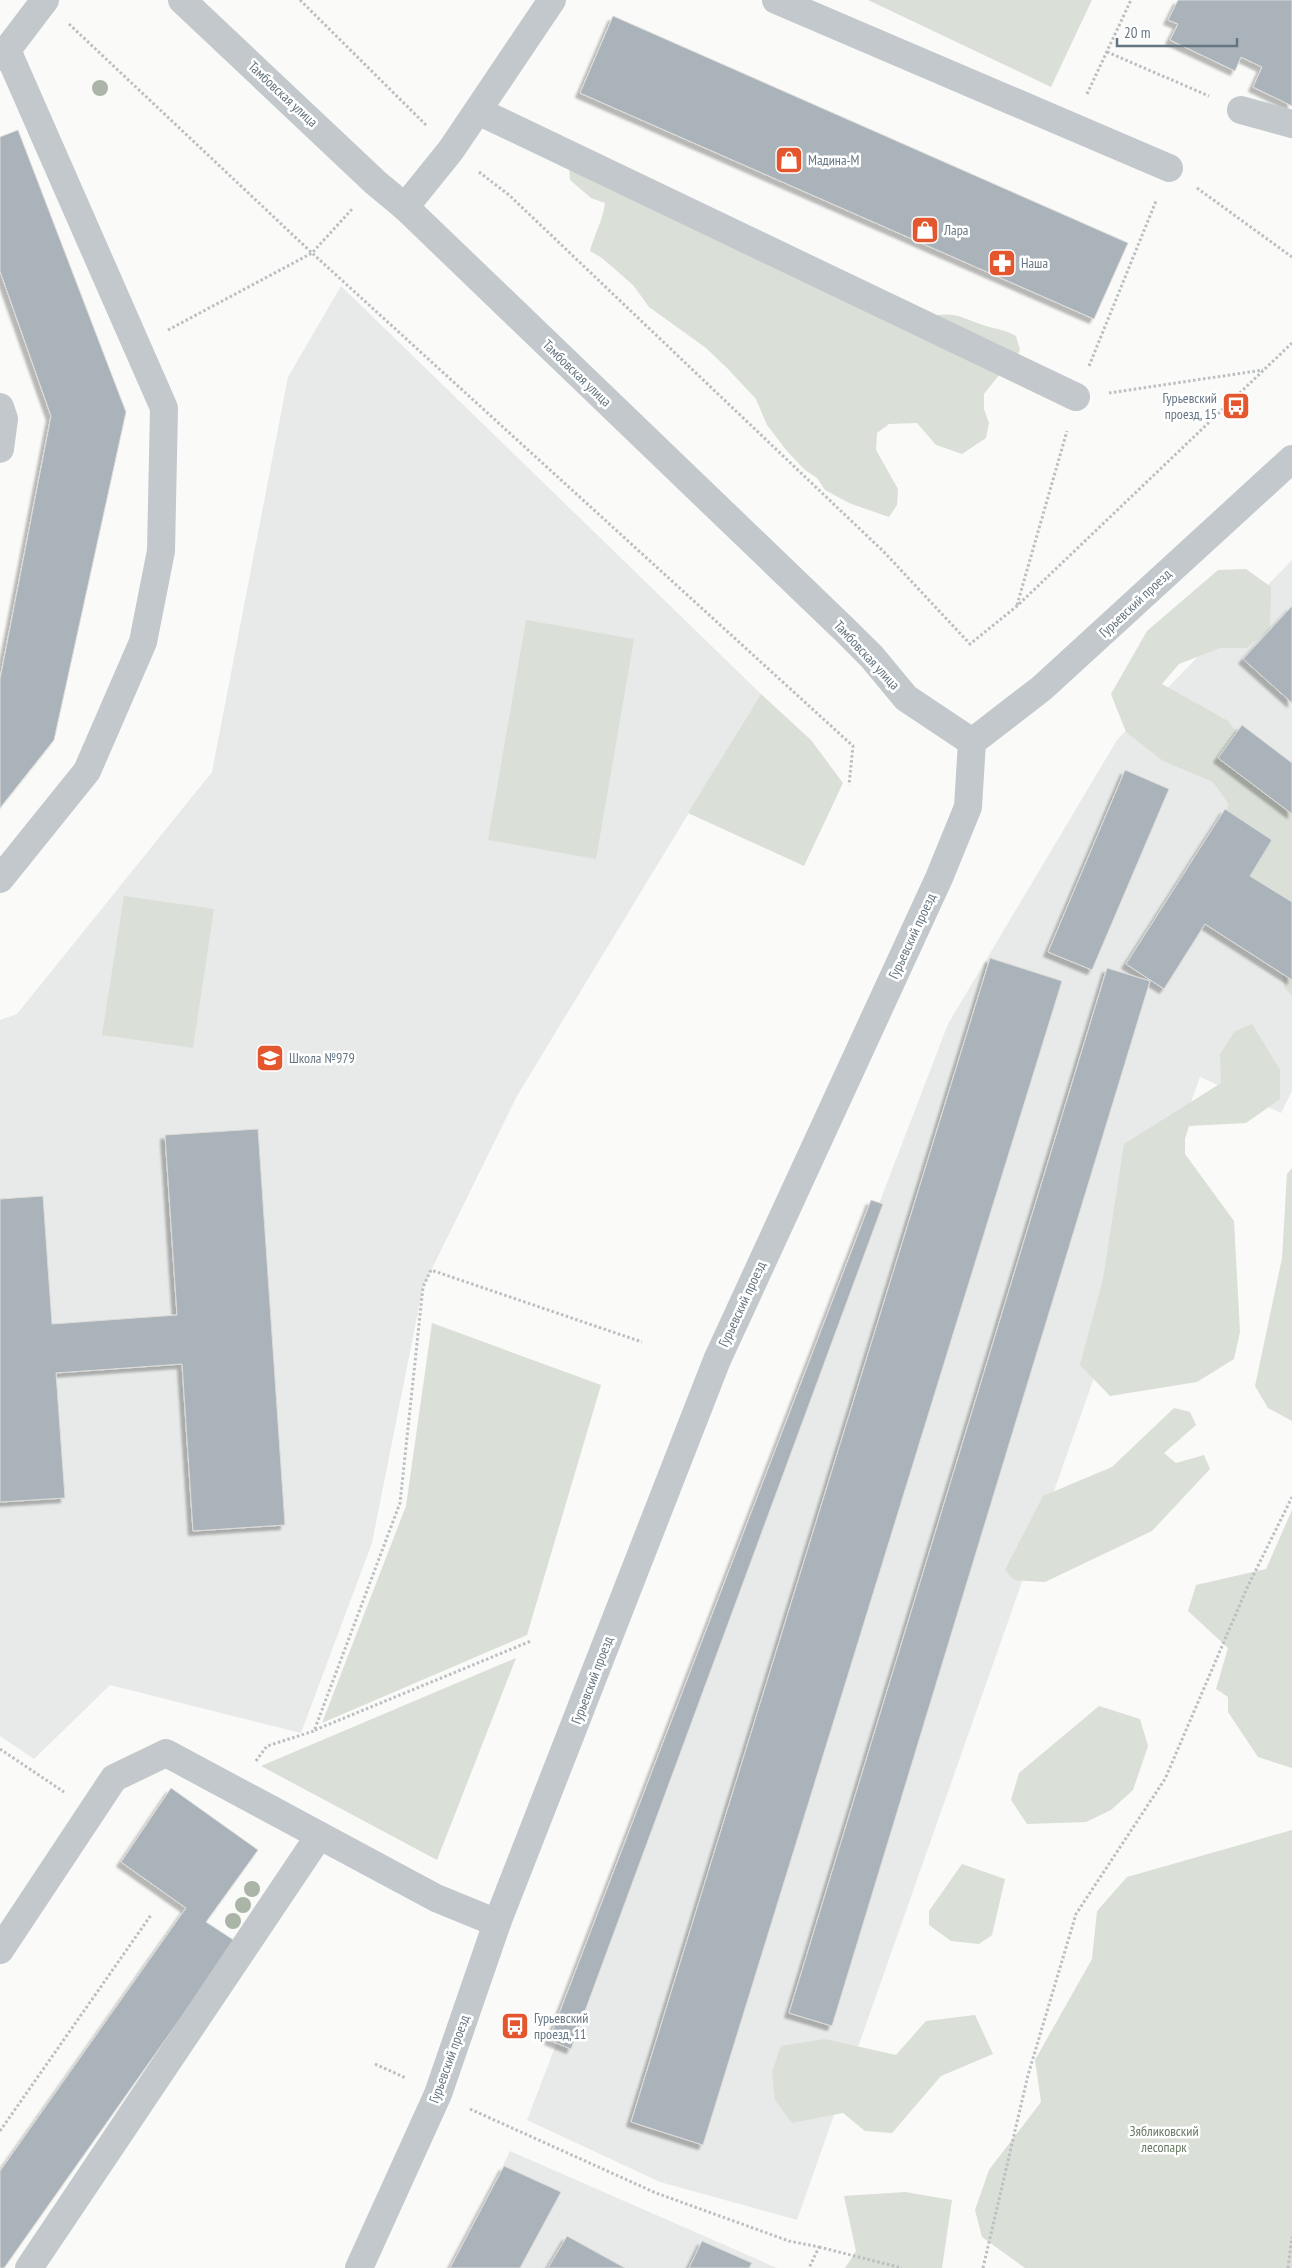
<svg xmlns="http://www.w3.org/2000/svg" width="1292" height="2268" font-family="'PT Sans Narrow',sans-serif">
<defs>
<filter id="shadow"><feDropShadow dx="-4.5" dy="4.5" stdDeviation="1" flood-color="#0004"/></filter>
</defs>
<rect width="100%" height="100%" fill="#fafaf8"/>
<g fill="#e8e9e9">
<path d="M341,286l420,408 -244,402 -94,191 -51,256 -71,190 -191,-48 -76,74 -34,-23v-716l17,-6 195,-242 76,-395z"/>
<path d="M1292,560v531l-11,22 -81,-36 -403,1143 -137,-38 -133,-62 421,-1096 169,-284z"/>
<path d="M510,2151l267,117h-323z"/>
</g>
<g fill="#dadfd7">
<path d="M868,0h224l-41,87z"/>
<path d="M569,165l360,152c26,-7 34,2 57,9 13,4 17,3 30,10l4,14 -6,12 -11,8 -19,24v15l5,14 -3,15 -24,16 -26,-9 -19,-22 -28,1 -12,9 -1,17 22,39 -1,16 -8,12 -40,-14 -24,-13 -8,-12 -12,-8 -19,-20 -19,-25 -11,-26 -29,-31 -21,-20 -57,-41 -16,-22 -31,-27 -12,-7c4,-16 13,-31 15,-48l-14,-5 -21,-18z"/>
<path d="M1246,569l25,18 -1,42 -23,19h-27l-41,16 -17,20 66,37 45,60 19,14v201l-8,-9 -6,-53 -52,-104 2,-27 -15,-21 -50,-21 -37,-29 -15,-38 36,-63 71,-61z"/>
<path d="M526,620l108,19 -38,220 -108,-19z"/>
<path d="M761,694l50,46 32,43 -39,83 -116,-53z"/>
<path d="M124,896l90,13 -21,139 -91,-13z"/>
<path d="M1252,1024l28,46v29l-34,24 -57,3 -4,13v15l49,67 6,111 -6,27 -37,23 -87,14 -30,-31 23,-86 21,-135 97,-61 -1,-29 15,-23z"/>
<path d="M1292,1168v253l-24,-13 -13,-22 27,-128 5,-84z"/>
<path d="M432,1323l169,62 -74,250 -205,88 84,-217z"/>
<path d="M1174,1408l16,4 6,13 -32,28 12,10 28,-8 6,14 -58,62 -107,51 -31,-2 -9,-10 38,-74 69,-29z"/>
<path d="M1292,1510v258l-34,-11 -30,-45v-15l-12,-8 12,-41 -40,-37 8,-26 70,-16z"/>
<path d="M516,1658l-79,202 -176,-94z"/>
<path d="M1099,1706l41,13 8,27 -15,44 -22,20 -25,12 -59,2 -16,-24 8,-27z"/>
<path d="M1292,1830v438h-267l-43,-31 -7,-27 14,-40 52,-68 -6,-42 57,-101 5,-48 30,-34z"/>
<path d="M962,1864l43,15 -13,56 -13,9 -28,-3 -22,-16v-14z"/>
<path d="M975,2015l18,39 -52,22 -49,57 -27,-2 -22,-18 -51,10 -17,-23 -3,-28 9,-26 44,-7 71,16 30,-34z"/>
<path d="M905,2192l47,8 -10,68h-97l11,-17 -12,-55z"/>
</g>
<g fill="#aab3b9" stroke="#dcdcda" filter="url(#shadow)">
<path d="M1178,0h114v106l-39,-19 9,-20 -21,-10 -6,14 -65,-31 8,-16 -10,-4z"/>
<path d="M613,16l515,227 -34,76 -514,-226z"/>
<path d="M18,130l108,282 -72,328 -54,68v-129l51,-263 -51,-145v-134z"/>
<path d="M1292,606v97l-49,-44z"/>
<path d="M1242,725l50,38v51l-74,-56z"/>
<path d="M1125,770l44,19 -77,181 -44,-18z"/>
<path d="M1225,809l47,31 -22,36 42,26v78l-87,-56 -41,65 -38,-25z"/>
<path d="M990,958l72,23 -359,1164 -72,-23z"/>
<path d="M1107,968l43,13 -318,1045 -43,-13z"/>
<path d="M258,1129l27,396 -92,6 -11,-167 -126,9 9,125 -65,4v-303l43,-3 9,128 125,-9 -12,-180z"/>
<path d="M871,1200l12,4 -312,845 -22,-9z"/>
<path d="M171,1788l87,62 -52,72 29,19 -231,327h-4v-97l186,-263 -65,-46z"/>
<path d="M504,2166l57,26 -41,76h-70z"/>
<path d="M567,2236l58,32h-77z"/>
<path d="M702,2241l50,22 -3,5h-60z"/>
</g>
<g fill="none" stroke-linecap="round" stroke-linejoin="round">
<g stroke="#bbbfc2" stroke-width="3" stroke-dasharray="2.5 2.5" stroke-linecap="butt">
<path d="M300,0l126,125"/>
<path d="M69,24l243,229 541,493 -4,39"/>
<path d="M1107,52l102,44"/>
<path d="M1087,94l44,-94"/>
<path d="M479,172l30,23 375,357 86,92 47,-38 275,-263"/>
<path d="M1197,188l95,69"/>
<path d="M168,330l144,-77 41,-45"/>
<path d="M1089,366l67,-165"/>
<path d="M1109,393l154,-23"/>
<path d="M1017,605l50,-174"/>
<path d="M315,1730l216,-89"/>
<path d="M0,1749l64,43"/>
<path d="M256,1761l11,-15 47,-15 86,-228 23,-216 8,-17 211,72"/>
<path d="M375,2064l31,14"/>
<path d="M470,2109l186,84 133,48 30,6 -10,21"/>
<path d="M0,2131l151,-216"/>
<path d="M819,2247l83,21"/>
<path d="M983,2268l45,-193 48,-161 89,-135 82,-191 45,-91"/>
<path d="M1288,2268l4,-31"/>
</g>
<g stroke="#c3c8cc" stroke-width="28">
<path d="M182,0l194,183 29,24 442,425 25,25 34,41 66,44"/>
<path d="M776,0l393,168"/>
<path d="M0,57l7,-7 38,-50"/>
<path d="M1241,110l51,14"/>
<path d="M478,111l598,286"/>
<path d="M405,207l46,-57 101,-150"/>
<path d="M0,407l4,12 -4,30"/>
<path d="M0,879l87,-108 56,-129 18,-91 3,-143 -157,-358"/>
<path d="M0,1950l114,-172 52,-25 270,145 61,25"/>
<path d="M29,2268l290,-432"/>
<path d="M359,2268l79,-174 59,-171 220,-563 222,-482 29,-71 4,-65 70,-54 250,-229"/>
</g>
</g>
<g fill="#aab4a7">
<circle cx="100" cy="88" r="8"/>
<circle cx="252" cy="1889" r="8"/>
<circle cx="243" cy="1905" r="8"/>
<circle cx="233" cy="1921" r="8"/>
</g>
<defs>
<g id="shop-square" transform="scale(1.4375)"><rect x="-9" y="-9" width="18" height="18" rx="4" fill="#e4572e" stroke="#fff"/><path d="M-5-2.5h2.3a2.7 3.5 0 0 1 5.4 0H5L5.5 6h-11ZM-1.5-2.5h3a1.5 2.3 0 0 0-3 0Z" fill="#fff"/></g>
<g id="pharmacy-square" transform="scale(1.4375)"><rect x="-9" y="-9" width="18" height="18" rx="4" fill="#e4572e" stroke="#fff"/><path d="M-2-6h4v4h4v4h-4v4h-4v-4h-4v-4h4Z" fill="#fff"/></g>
<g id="bus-square" transform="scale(1.4375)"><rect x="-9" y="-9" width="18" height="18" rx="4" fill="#e4572e" stroke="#fff"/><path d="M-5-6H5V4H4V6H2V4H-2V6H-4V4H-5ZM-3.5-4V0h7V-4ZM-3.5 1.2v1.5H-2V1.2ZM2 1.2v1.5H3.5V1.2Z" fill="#fff"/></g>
<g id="school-square" transform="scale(1.4375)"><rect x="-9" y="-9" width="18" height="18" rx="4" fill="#e4572e" stroke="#fff"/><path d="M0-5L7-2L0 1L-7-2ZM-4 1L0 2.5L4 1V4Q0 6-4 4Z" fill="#fff"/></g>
</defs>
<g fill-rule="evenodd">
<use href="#shop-square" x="789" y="160"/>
<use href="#shop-square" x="925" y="230"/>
<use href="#pharmacy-square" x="1002" y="263"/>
<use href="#bus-square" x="1236" y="406"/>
<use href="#school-square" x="270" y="1058"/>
<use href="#bus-square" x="515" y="2026"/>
</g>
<g text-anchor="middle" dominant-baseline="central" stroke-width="5" stroke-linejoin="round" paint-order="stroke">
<g font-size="14" fill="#657683" stroke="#fff">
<text transform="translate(283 94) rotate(43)">Тамбовская улица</text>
<text transform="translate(577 373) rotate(44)">Тамбовская улица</text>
<text transform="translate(1135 603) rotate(-43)">Гурьевский проезд</text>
<text transform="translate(867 655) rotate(47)">Тамбовская улица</text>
<text transform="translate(912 936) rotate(-65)">Гурьевский проезд</text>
<text transform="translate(742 1304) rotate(-65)">Гурьевский проезд</text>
<text transform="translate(592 1680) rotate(-69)">Гурьевский проезд</text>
<text transform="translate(449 2059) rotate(-70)">Гурьевский проезд</text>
</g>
<g font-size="14" fill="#657683" stroke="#fff" text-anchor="start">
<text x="808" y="160">Мадина-М</text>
<text x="944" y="230">Лара</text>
<text x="1021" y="263">Наша</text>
<text x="1217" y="398" text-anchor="end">Гурьевский<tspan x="1217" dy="16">проезд, 15</tspan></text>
<text x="289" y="1058">Школа №979</text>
<text x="534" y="2018">Гурьевский<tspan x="534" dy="16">проезд, 11</tspan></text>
</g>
<g font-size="14" fill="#687a64" stroke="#fff">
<text x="1164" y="2131">Зябликовский<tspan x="1164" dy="16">лесопарк</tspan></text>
</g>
</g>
<path d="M1117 38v8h120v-8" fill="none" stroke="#657683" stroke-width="2.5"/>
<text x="1124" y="38" font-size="15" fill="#657683" stroke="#ffffff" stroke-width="4" paint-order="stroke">20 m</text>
</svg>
